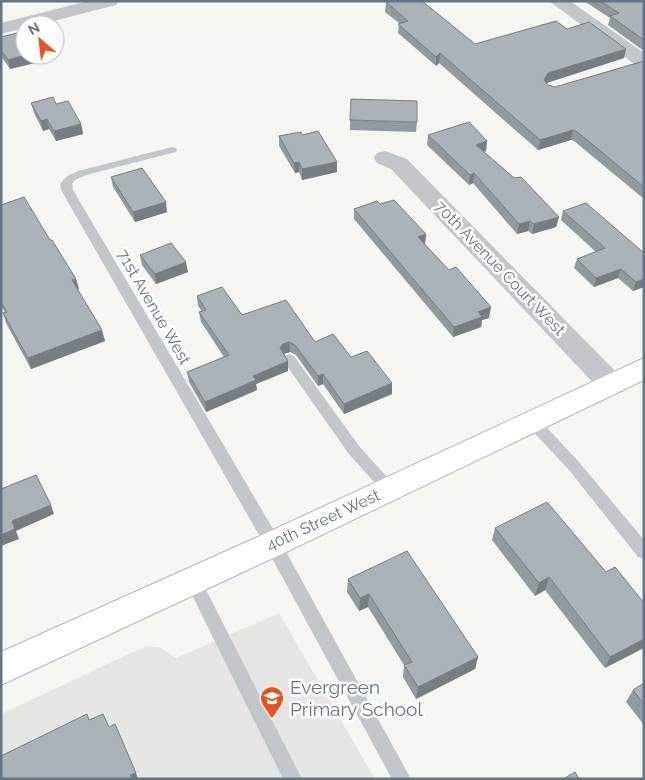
<svg xmlns="http://www.w3.org/2000/svg" width="645" height="780" font-family="Raleway,sans-serif">
<rect width="100%" height="100%" fill="#f5f6f2"/>
<path fill="#e6e7e5" d="M279,613l96,166h-374v-65l145,-68 15,2 15,10z"/>
<g fill="none" stroke-linecap="round" stroke-linejoin="round">
<g stroke="#b5babf" stroke-width="2">
<path id="secondary" d="M644,358v22l-360,173 -283,132v-33l261,-117z"/>
</g>
<g fill="#c3c7ca" fill-rule="evenodd">
<path d="M172,147l4,1 1,2 -1,2 -90,23 -11,5 -3,4 1,6 206,349 132,240h-19l-125,-230 -206,-359 -1,-6 7,-8 11,-5z"/>
<path d="M289,354l5,2 65,90 35,39 2,4 -2,4 -5,2 -5,-2 -35,-39 -65,-92 -2,-3 2,-3z"/>
<path d="M532,416l5,1 42,45 65,78v19l-6,-2 -69,-87 -42,-45 -2,-4 2,-4z"/>
<path d="M193,574l6,2 103,203h-19l-98,-198 2,-5z"/>
</g>
<g fill="#c3c7ca" fill-rule="evenodd">
<path d="M88,1h31l-3,4 -78,20h-13v3l-24,6v-11z"/>
<path d="M549,1h21l74,52v15l-7,-2z"/>
<path d="M385,151l22,8 214,218 4,7 -4,7 -10,3 -10,-3 -210,-222 -14,-6 -3,-5 3,-5z"/>
</g>
<use href="#secondary" fill="#fff" fill-rule="evenodd"/>
</g>
<g fill="#939a9e">
<path d="M584,1h60v50l-36,-26 2,-7z"/>
<path d="M386,2l89,42 92,-15 57,29 -77,25 1,2 7,2 89,-26v138l-70,-58 -3,-1 -33,10 -99,-87 -3,3 -38,-33 1,-10 -14,-11z"/>
<path d="M1,37l46,23 -37,9 -9,-13z"/>
<path d="M31,103l25,1 25,20 2,10 -27,7 -7,-12 -6,2 -9,-18z"/>
<path d="M350,120l67,2 -1,10 -66,-2z"/>
<path d="M302,135l35,27v10l-35,8 -3,-8 -4,1 -16,-27v-10z"/>
<path d="M428,135l59,6 -1,10 -2,1 75,65 -3,10 -24,7 -4,-3 -11,3 -44,-51 -4,2 -42,-40z"/>
<path d="M111,177l56,35 -32,10 -22,-35z"/>
<path d="M380,204l46,30 -1,10 64,74 -7,2 -1,7 -28,10 -99,-118v-10z"/>
<path d="M1,205l49,35 26,39 3,10h-2l28,52 -74,28 -25,-46 -3,-10 2,-1 -4,-6z"/>
<path d="M563,211l81,42v34l-11,4 -15,-13 -24,9 -20,-19 3,-9 19,-7 -35,-32z"/>
<path d="M140,255l48,17 -32,12 -14,-19z"/>
<path d="M197,296l45,19 73,27 36,15 41,37 -48,20 -21,-30 -5,2 -22,-31 -6,-3 -6,2 4,17 -32,13 1,6 -51,22 -17,-30 -2,-10 37,-15 -23,-35 -2,-10 3,-1 -4,-5z"/>
<path d="M495,528l111,44 38,31 -39,65 -60,-78 -10,6 -43,-56z"/>
<path d="M348,579l130,78 -3,12 -59,30 -13,-22 1,-12 -36,-58 -9,4 -12,-19z"/>
<path d="M644,683v42l-18,-23 7,-12z"/>
</g>
<g fill="#787d81">
<path d="M626,49l-2,9 -78,25 -2,-3 4,-7z"/>
<path d="M440,53l-1,10 -3,3v-9z"/>
<path d="M26,55h20l1,5 -37,9 -2,-9z"/>
<path d="M47,119l2,10 -6,2 -2,-10z"/>
<path d="M81,124l2,10 -27,7 -2,-10z"/>
<path d="M573,130l-2,10 -33,10 2,-10z"/>
<path d="M487,141l-1,10 -12,4 2,-10z"/>
<path d="M299,162v10l-4,1 -1,-10z"/>
<path d="M337,162v10l-35,8v-11z"/>
<path d="M474,173l-1,10 -4,2 1,-10z"/>
<path d="M166,202l1,10 -32,10 -2,-10z"/>
<path d="M559,217l-3,10 -24,7 2,-10z"/>
<path d="M530,221l-2,10 -11,3 2,-10z"/>
<path d="M426,234l-1,11 -7,-8z"/>
<path d="M186,262l2,10 -32,12 -1,-10z"/>
<path d="M621,269l-3,9 -24,9 2,-9z"/>
<path d="M76,279l3,10 -5,2 -2,-11z"/>
<path d="M644,279v8l-11,4 3,-9z"/>
<path d="M491,307l-2,11 -7,2 -1,7 -28,10 1,-10 24,-15z"/>
<path d="M102,330l3,11 -74,28 -3,-11z"/>
<path d="M289,342l1,10 -7,2 -3,-6 3,-4z"/>
<path d="M288,361v10l-32,13 1,6 -51,22 -1,-10 48,-26z"/>
<path d="M323,374v10l-5,2v-10z"/>
<path d="M392,383v11l-48,20v-10z"/>
<path d="M51,505l3,9 -38,17 3,8 -18,7v-11l11,-14z"/>
<path d="M549,577l-4,13 -10,6 4,-13z"/>
<path d="M369,594l-1,13 -9,4 1,-13z"/>
<path d="M644,639v9l-39,20 5,-11z"/>
<path d="M478,657l-3,12 -59,30 2,-12z"/>
<path d="M136,773l2,6h-6l-2,-4z"/>
</g>
<g fill="#abb3b8" stroke="#787d81">
<path d="M390,1h32l53,43 81,-23 11,8 22,-7 37,27 -78,24 -4,7 4,5 7,2 89,-26v126l-68,-56 -3,-1 -33,10 -100,-87 -4,4 -38,-33 10,-3 -22,-19z"/>
<path d="M600,1h44v39l-34,-24 9,-3z"/>
<path d="M25,31v24h1l-18,5 -7,-10v-13z"/>
<path d="M53,97l3,7 12,-3 13,23 -27,7 -7,-12 -6,2 -10,-18z"/>
<path d="M351,99l66,2v21l-67,-2z"/>
<path d="M469,122l18,19 -11,4 38,33 7,-1 38,40 -25,7 -4,-3 -11,3 -45,-51 -4,2 -42,-40z"/>
<path d="M318,131l19,31 -35,7 -3,-7 -5,1 -15,-27 22,-4 1,3z"/>
<path d="M142,168l24,34 -33,10 -22,-35z"/>
<path d="M24,197l26,43h2l24,39 -4,1 30,50 -74,28 -25,-45 4,-1 -6,-10v-97z"/>
<path d="M394,200l32,34 -8,3 31,33 7,-3 35,40 -13,5 4,5 -28,10 -100,-118 23,-8 3,3z"/>
<path d="M586,203l58,50v26l-8,3 -15,-13 -25,9 -19,-19 28,-11 -42,-37z"/>
<path d="M171,243l15,19 -31,12 -15,-19z"/>
<path d="M222,287l20,28 44,-15 29,42 18,-8 18,23 16,-6 25,32 -48,21 -21,-30 -5,2 -23,-31 -6,-3 -6,2 -3,4 8,13 -35,15 3,4 -51,22 -18,-30 42,-17 -30,-43 7,-2 -9,-14z"/>
<path d="M36,475l15,30 -39,16 3,8 -14,6v-46z"/>
<path d="M547,502l59,70 9,-5 29,36v36l-34,18 -61,-80 -10,6 -44,-55z"/>
<path d="M407,551l71,106 -60,30 -14,-22 8,-3 -43,-68 -9,4 -12,-19z"/>
<path d="M644,683v21l-11,-14z"/>
<path d="M87,714l2,6 14,-6 6,13 6,-3 21,49 -6,2 2,4h-131v-23z"/>
<path d="M575,772l4,7h-16z"/>
</g>
<defs>
<g id="school-pin" transform="scale(1.25)"><path d="M0 17L-7.5 6A9.5 9.5 0 1 1 7.5 6Z" fill="#e75420" stroke="#fff"/><path d="M0-5L7-2L0 1L-7-2ZM-4 1L0 2.5L4 1V4Q0 6-4 4Z" fill="#fff"/></g>
</defs>
<g fill-rule="evenodd">
<use href="#school-pin" x="272" y="698"/>
</g>
<g text-anchor="middle" dominant-baseline="central" stroke-width="5" stroke-linejoin="round" paint-order="stroke">
<g font-size="16" fill="#647584" stroke="#fff">
<text transform="translate(500 268) rotate(46)">70th Avenue Court West</text>
<text transform="translate(154 307) rotate(60)">71st Avenue West</text>
<text transform="translate(323 520) rotate(-25)">40th Street West</text>
</g>
<g font-size="19" fill="#647584" stroke="#fff" text-anchor="start">
<text x="290" y="687">Evergreen<tspan x="290" dy="22">Primary School</tspan></text>
</g>
</g>
<rect width="645" height="780" fill="none" stroke="#647584" stroke-width="5"/>
<g transform="translate(40 40) rotate(332)"><circle r="24" fill="#ffffff" stroke="#c1c8ce"/>
<path d="M0-4L9 19L0 12L-9 19Z" fill="#e75420"/>
<text y="-8" font-size="14" font-weight="bold" text-anchor="middle" fill="#647584">N</text>
</g>
</svg>
